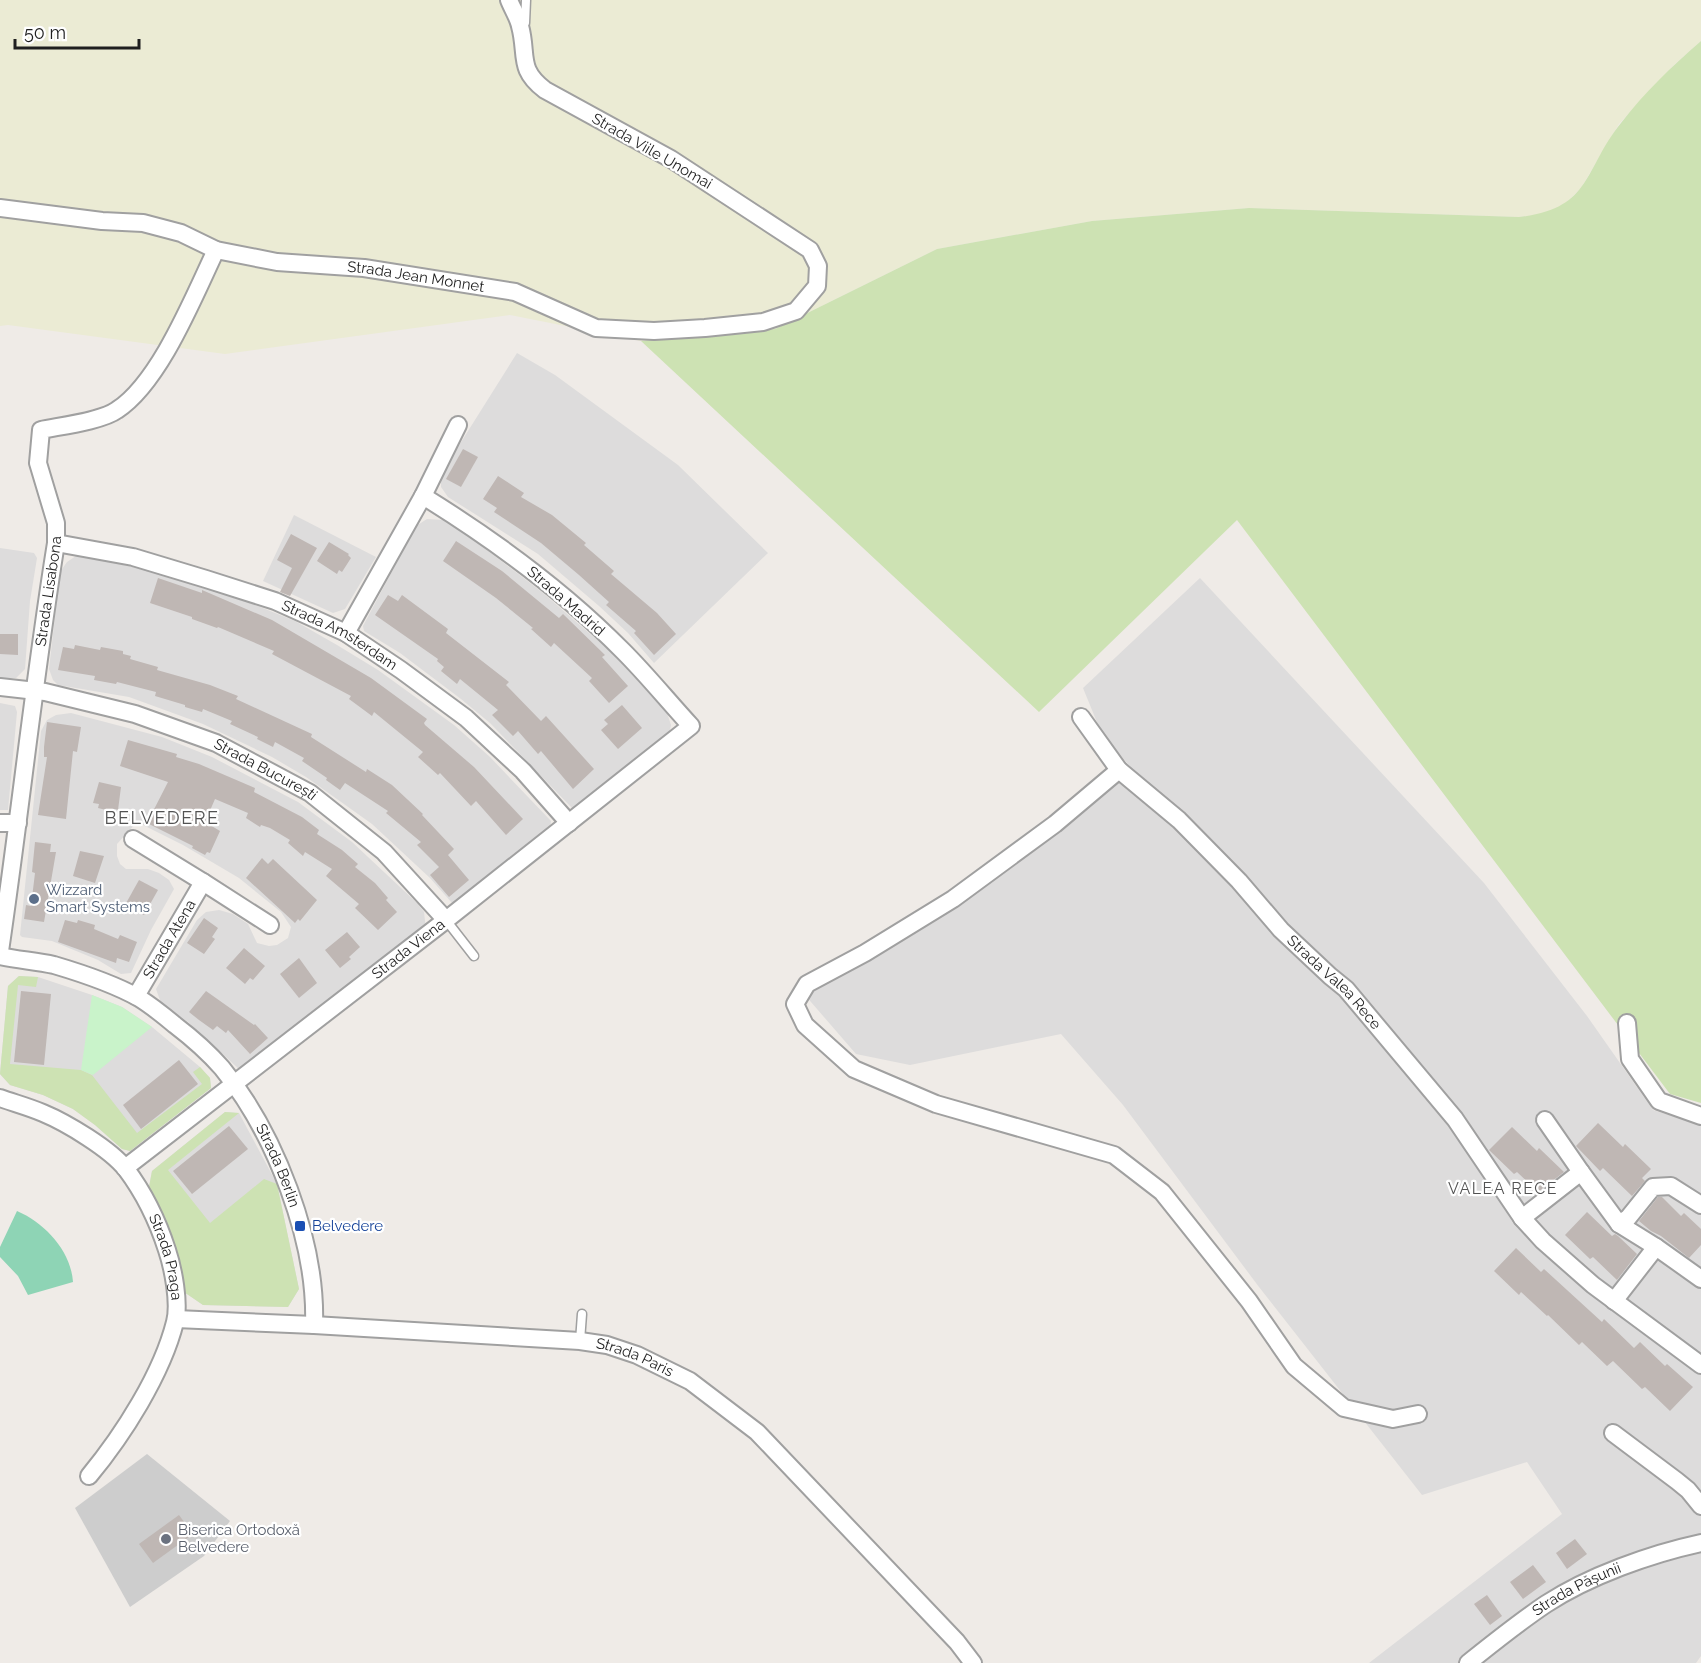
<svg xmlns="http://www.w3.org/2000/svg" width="1701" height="1663" font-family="Raleway,sans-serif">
<rect width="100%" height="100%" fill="#efebe7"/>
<g fill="#dddcdc">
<path d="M517,353l38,22 123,90 90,88 -114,110 -26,-30 -29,-27 -61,-52 -90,-57 -7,-10v-13z"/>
<path d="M294,515l82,42 -31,52 -12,4 -70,-32z"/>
<path d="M427,519l16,1 31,20 69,53 68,59 56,61 4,12 -2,9 -90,74h-7l-82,-85 -29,-24 -61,-46 -36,-22 -1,-5 53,-100z"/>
<path d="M0,548l34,5 3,5 -7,43 -5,68 -9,9h-16z"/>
<path d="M76,556l13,1 70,16 48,15 43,15 45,18 42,24 41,25 76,55 36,32 61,64 -1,8 -89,74h-9l-22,-25 -58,-54 -66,-47 -34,-20 -69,-33 -74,-27 -71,-12 -5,-5 -4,-11 11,-97 7,-10z"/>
<path d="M1200,578l284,305 103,133 66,94 48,15v531l-5,7h-327l193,-149 -35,-52 -105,33 -163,-208 -136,-182 -62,-71 -151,31 -54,-11 -58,-67 165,-98 169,-120 -31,-37 -18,-44z"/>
<path d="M0,703l15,3 2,6 -9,98h-8z"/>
<path d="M71,713l91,24 50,20 86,45 54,40 65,61 7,9 2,18 -186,140 -52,-48 -27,-19 -5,-14 41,-69 9,-8 13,-2 14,4 15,10 9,19 12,3 8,-1 11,-7 3,-11 -10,-15 -42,-34 -56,-33 -46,-23 -20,22v12l3,8 6,5h22l11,4 10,7 5,9 -23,41 -20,43 -10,1 -23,-14 -46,-19 -30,-4 -2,-2 21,-204 6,-11 9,-5z"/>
<path d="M19,976l19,1 54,18 30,12 30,20 48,40 10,11 1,10 -81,63 -8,-2 -27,-24 -22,-16 -30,-14 -33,-10 -10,-11 8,-88z"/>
<path d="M225,1112l14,1 38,71 22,105 -11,18 -85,-2 -19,-13 -13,-59 -22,-46 3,-16z"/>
</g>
<path fill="#cdcdcd" d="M147,1454l83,67 -26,35 -74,51 -55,-99z"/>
<path fill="#ebebd4" d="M0,0h1701v41l-26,23 -56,60 -38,64 -19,19 -22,8 -21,2 -270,-9 -157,13 -155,28 -162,80 -134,12 -131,-26 -285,39 -217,-29 -8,1z"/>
<g fill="#cde2b3">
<path d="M1701,41v1062l-31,-9 -433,-574 -198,192 -398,-371 134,-12 162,-80 155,-28 157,-13 270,9c73,-8 64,-47 102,-94 23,-30 51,-57 80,-82z"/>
<path d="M19,976l19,1 -2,10 -18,-2 -8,79 71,6 11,5 45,58 65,-49 -9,-12 7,-5 10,11 1,10 -81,63 -8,-2 -27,-24 -22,-16 -30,-14 -33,-10 -10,-11 8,-88z"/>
<path d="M225,1112l14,1 -71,57 42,53 54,-44 13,5 22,105 -11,18 -85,-2 -19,-13 -13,-59 -22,-46 3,-16z"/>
</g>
<path fill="#c9f3ca" d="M92,995l30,12 30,20 -59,48 -12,-5z"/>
<path fill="#8ed4b5" d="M17,1211c28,12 54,40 56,71l-45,13 -10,-19 -18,-19v-10z"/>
<g fill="#bfb7b4">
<path d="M463,449l15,8 -17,30 -15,-8z"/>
<path d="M498,476l26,17 -3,4 31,18 34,28 -2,2 30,26 -3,3 46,39 19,21 -22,21 -20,-22 2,-2 -30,-26 3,-3 -30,-27 -38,-32 -47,-31 3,-4 -14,-9z"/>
<path d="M291,534l26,14 -27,48 -10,-4 12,-24 -15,-8z"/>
<path d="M456,541l46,30 57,47 4,-4 42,41 -3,2 26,29 -19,17 -20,-22 3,-3 -38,-35 -3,4 -20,-18 2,-1 -37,-30 -53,-37z"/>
<path d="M329,542l20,12 -1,1 3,3 -9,14 -3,-2 -2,4 -20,-13z"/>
<path d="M158,578l44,15v-3l70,30 99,58 56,41 -3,4 1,2 49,42 49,52 -17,16 -30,-34 -5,5 -31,-33 -2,2 -20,-18 5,-5 -49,-40 -2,4 -23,-17 2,-3 -79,-42 2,-3 -56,-24 -1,1 -25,-9v-2l-42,-14z"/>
<path d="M388,595l10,6 4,-6 46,34 -2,4 63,49 -3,3 35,36 5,-5 48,53 -21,20 -32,-38 -3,3 -20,-23 -5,5 -21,-21 6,-5 -38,-31 -3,5 -16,-13 3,-4 -7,-6 1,-2 -63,-44z"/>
<path d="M0,634h18v21l-18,-1z"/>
<path d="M75,645l25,5 1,-3 22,4v3l8,2 -1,3 28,8 -1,3 53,15 28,11 -2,3 76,35 -1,3 55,35 1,-3 25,16 31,29 -1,1 32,34 -6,6 21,25 -20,17 -19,-22 9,-8 -22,-22 4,-3 -35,-29 2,-2 -43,-28 -5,7 -14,-10 1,-2 -25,-17 2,-3 -29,-16 -2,5 -16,-8 1,-2 -28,-13 2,-3 -29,-12 -1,3 -17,-5v-2l-30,-9 1,-4 -39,-10 -1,2 -22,-4 1,-4 -37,-6 5,-23 11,2z"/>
<path d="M622,705l20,23 -24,21 -17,-19 7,-6 -4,-4z"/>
<path d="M47,722l34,5 -4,25 -4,-1 -7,68 -28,-4 9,-58h-3v-10z"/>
<path d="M128,740l49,14 -1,3 23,7 56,24 -1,4 48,25 17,13 -2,4 25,16 16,14 -3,3 20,16 13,15 -2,2 11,12 -19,18 -23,-22 4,-4 -33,-28 6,-7 -27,-17 -2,4 -15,-13 2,-3 -20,-12 -9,-3 -1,2 -14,-9 2,-5 -33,-14 -10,23 15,9 -10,22 -3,-1 -2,3 -13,-7 1,-2 -46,-23 21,-41 -48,-16z"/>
<path d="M99,782l22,5 -3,23 -3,-1 -1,3 -16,-4 1,-4 -6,-1z"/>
<path d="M35,842l16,2 -1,8h6l-12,70 -20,-3 2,-14 5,1 4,-33 -3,-1z"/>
<path d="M80,851l24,5 -9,27 -22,-7z"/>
<path d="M262,858l6,6 5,-5 44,41 -17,21 -2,-2 -3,4 -49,-45z"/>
<path d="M139,880l19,10 -14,25 -19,-10z"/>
<path d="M204,918l14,10 -6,9 3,2 -11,15 -17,-11z"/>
<path d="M65,920l12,3 1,-3 17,5 -1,4 24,10 2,-4 17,7 -8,20 -12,-4 -1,5 -58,-21z"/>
<path d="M347,932l13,15 -11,10 2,2 -11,9 -15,-18z"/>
<path d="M244,948l21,18 -12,14 -3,-2 -5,6 -19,-16z"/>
<path d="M299,958l18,25 -18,15 -19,-24z"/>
<path d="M21,991l30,3 -7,71 -30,-3z"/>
<path d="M206,991l48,34 1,-1 13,14 -18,16 -22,-24 -2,3 -9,-7 -4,4 -14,-10 -10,-8z"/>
<path d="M179,1060l19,24 -57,45 -18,-24z"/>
<path d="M1598,1123l25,24 2,-3 26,25 -9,9 3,3 -13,15 -29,-28 -3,3 -24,-25z"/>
<path d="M229,1126l19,23 -56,45 -19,-23z"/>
<path d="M1512,1127l25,24 2,-3 25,24 -26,20 -21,-20 -3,2 -25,-24z"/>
<path d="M1658,1197h4l19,19 3,-3 17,16v16l-12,13 -28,-22 -10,-5 -12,-10z"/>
<path d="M1587,1212l25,24 3,-2 3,2 19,18 -20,26 -24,-23 -3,2 -25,-24z"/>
<path d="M1516,1248l25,24 3,-3 58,53 2,-3 30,29 6,-6 25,24 2,-2 26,23 -23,24 -25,-24 -3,2 -29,-28 -6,5 -25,-24 -3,3 -31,-30 -1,1 -26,-24 -2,3 -25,-24z"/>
<path d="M179,1515l14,19 -40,29 -14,-19z"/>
<path d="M1575,1539l12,15 -20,15 -11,-16z"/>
<path d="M1533,1565l13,17 -23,17 -13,-17z"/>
<path d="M1487,1595l15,21 -12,9 -16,-21z"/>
</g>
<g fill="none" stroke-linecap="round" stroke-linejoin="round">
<g stroke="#a0a0a0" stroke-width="11">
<g id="lane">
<path d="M520,25l5,-2 1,-23"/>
<path d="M446,920l28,36"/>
<path d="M580,1341l2,-27"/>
</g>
</g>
<g stroke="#a0a0a0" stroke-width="20">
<g id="street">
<path id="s1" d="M0,208l102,13 41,2 38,10 35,17 61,12 87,6 151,24 81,36 58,3 51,-3 58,-6 33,-11 21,-25 1,-20 -8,-16 -139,-91 -126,-69c-28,-21 -17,-35 -25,-64 -2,-9 -8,-18 -11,-26"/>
<path id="s2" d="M56,543l77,14 73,22 69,22 71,32 55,37 65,48 57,53 46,52"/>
<path d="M346,633l77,-137 35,-71"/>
<path id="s3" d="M0,687l45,5 90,22 81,29 94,50 74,59 62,68"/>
<path id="s4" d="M1081,717l38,53 60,50 60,61 42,49 49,46 16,13 109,130 67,99 21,23 50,44 108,80"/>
<path d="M1119,770l-64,54 -102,75 -88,54 -58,31 -12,20 10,21 49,44 82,35 178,51 48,37 87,109 45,65 50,42 49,11 25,-5"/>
<path d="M0,823h18"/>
<path d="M133,839l70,43"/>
<path id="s5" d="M0,951c20,-136 34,-272 56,-408v-20l-18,-60 3,-33c19,-4 61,-9 76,-20 43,-28 77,-114 99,-160"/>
<path id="s6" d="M0,956c18,4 36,5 54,9 27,8 60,19 85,33 13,8 24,17 36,27 17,13 33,27 47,43 53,65 95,173 92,257"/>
<path id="s7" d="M136,996l67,-114 67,43"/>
<path d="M1627,1023l3,36 29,42 42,15"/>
<path id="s8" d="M0,1098c14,5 29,9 43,15 24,10 67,36 83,56 18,24 32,53 41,81 6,18 13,53 8,72 -13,52 -52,113 -86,154"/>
<path d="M1545,1120l36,52"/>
<path id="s9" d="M125,1168l321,-248 245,-194c-23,-25 -44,-51 -68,-75 -59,-60 -129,-111 -200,-155"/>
<path d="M1522,1218l59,-46 38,52 37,23"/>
<path d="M1619,1224l9,-6 25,-31 18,-1 30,19"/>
<path d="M1614,1301l42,-54 45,32"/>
<path id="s10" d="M176,1319l138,6 266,16 27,4 30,10 53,26 67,51 200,210 16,21"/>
<path d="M1613,1433l64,48 11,9 13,16"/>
<path id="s11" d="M1468,1663c25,-20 51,-41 78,-59 43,-28 104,-50 155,-61"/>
</g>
</g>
<use href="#lane" stroke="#fff" stroke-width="8"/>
<use href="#street" stroke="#fff" stroke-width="16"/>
</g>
<circle fill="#5c6f8a" stroke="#fff" stroke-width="2" cx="34" cy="899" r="6"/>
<rect fill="#1a4fb4" stroke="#fff" stroke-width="2" x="294" y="1220" width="12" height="12" rx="3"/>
<circle fill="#6b7280" stroke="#fff" stroke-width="2" cx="166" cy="1539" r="6"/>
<g text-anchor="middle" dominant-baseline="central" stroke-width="4.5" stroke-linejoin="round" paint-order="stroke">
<g font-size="15" fill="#1f1f1f" stroke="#fff">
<text transform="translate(652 151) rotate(30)">Strada Viile Unomai</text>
<text stroke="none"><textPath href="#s1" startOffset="424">Strada Jean Monnet</textPath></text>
<text stroke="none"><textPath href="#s5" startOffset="363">Strada Lisabona</textPath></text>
<text transform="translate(566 601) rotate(41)">Strada Madrid</text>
<text stroke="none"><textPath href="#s2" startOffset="300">Strada Amsterdam</textPath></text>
<text stroke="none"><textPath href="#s3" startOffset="280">Strada București</textPath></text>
<text stroke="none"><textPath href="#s7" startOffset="66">Strada Atena</textPath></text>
<text stroke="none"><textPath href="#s9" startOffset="358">Strada Viena</textPath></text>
<text stroke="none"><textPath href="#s4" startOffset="368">Strada Valea Rece</textPath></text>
<text stroke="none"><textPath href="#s6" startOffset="368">Strada Berlin</textPath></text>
<text stroke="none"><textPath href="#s8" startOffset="244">Strada Praga</textPath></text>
<text stroke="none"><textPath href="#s10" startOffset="462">Strada Paris</textPath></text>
<text stroke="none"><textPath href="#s11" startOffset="132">Strada Pășunii</textPath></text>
</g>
<g font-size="15" fill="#4e5e75" stroke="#fff" text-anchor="start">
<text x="46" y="890">Wizzard<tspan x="46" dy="17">Smart Systems</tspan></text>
</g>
<g font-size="15" fill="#164399" stroke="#fff" text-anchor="start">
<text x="312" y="1226">Belvedere</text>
</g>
<g font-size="15" fill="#5b616d" stroke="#fff" text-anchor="start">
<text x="178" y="1530">Biserica Ortodoxă<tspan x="178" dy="17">Belvedere</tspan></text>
</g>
<g font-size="16" letter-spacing="1.5" fill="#525252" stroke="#fff">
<text x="1503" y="1188">VALEA RECE</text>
</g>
<g font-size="18" letter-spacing="1.5" fill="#525252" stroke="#fff">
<text x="162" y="817">BELVEDERE</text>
</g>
</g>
<path d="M15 39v9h124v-9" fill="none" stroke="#1f1f1f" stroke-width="3"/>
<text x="24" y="39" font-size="18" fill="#1f1f1f" stroke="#ffffff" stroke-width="4.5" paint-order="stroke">50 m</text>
</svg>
